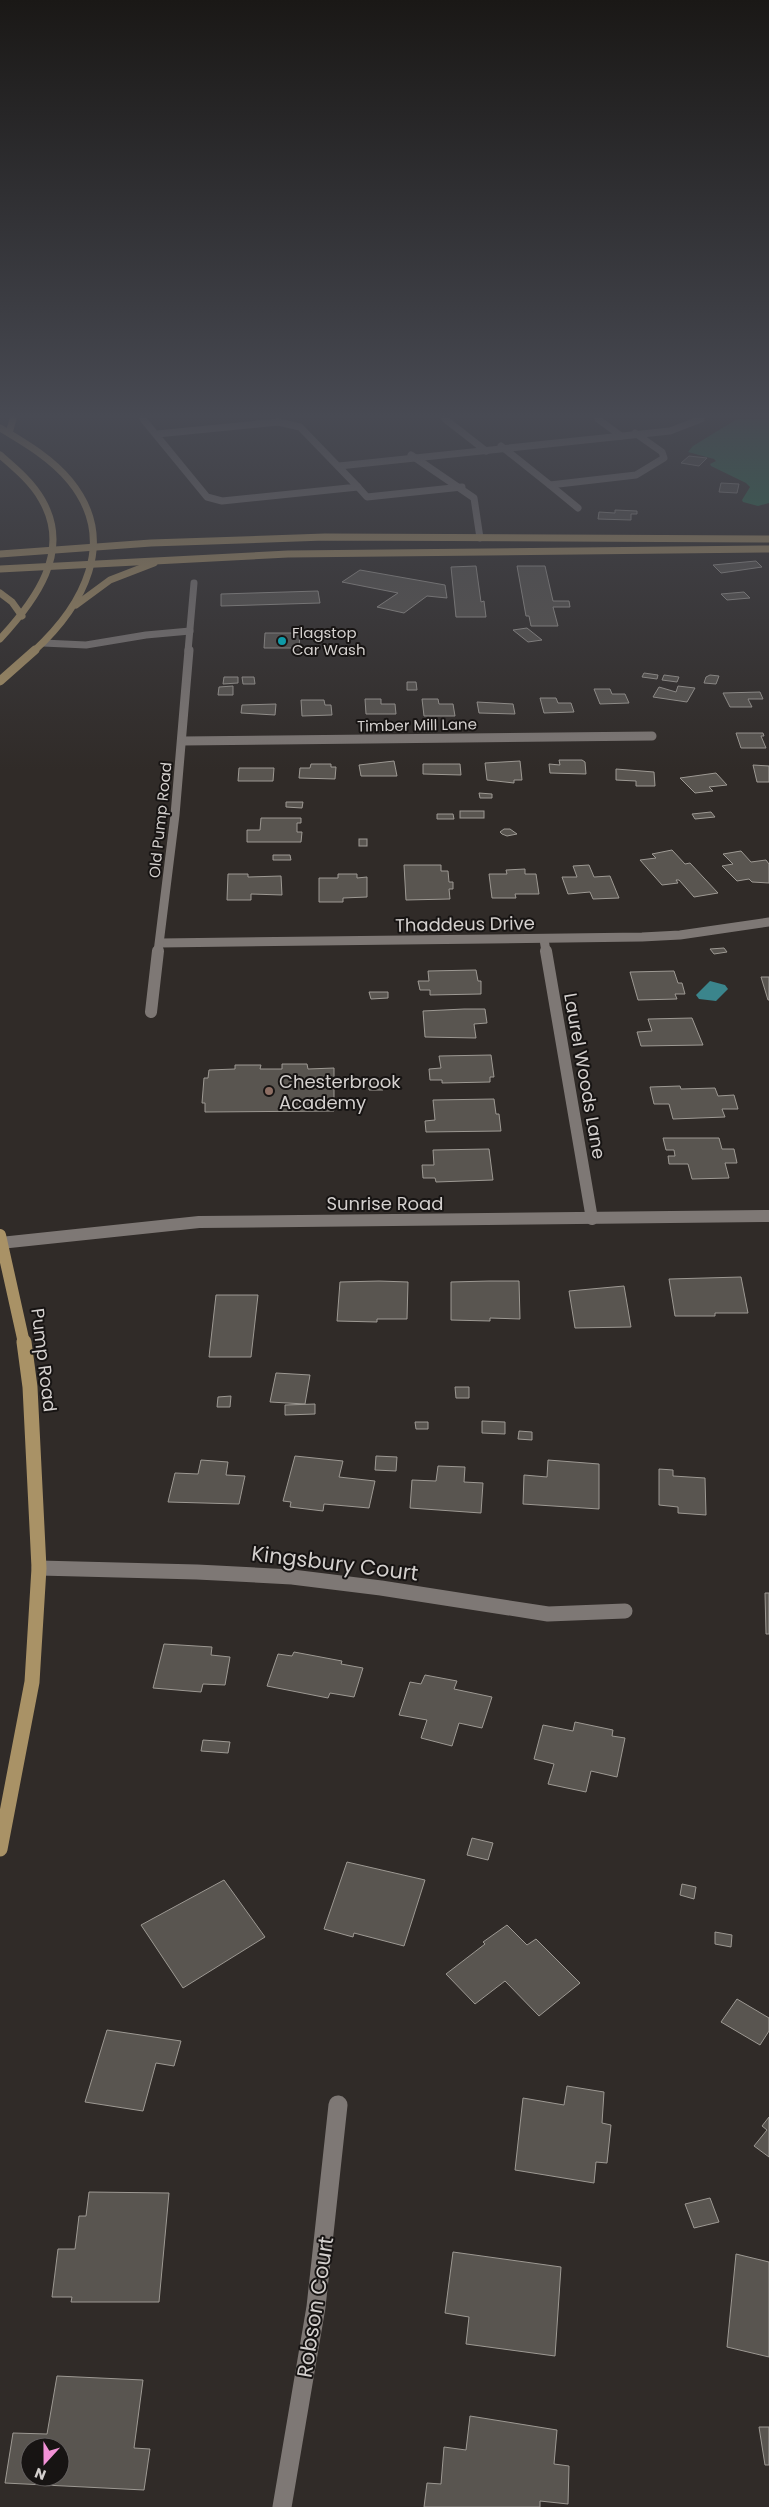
<svg xmlns="http://www.w3.org/2000/svg" width="769" height="2507" font-family="Poppins,sans-serif">
<rect width="100%" height="100%" fill="#302b28"/>
<path fill="#257752" d="M737,419h32v84l-11,3 -15,-4 -1,-2 8,-13 -4,-4 -35,-17 -1,-2 6,-3 -2,-2 -26,-7 5,-6z"/>
<path fill="#3b858c" d="M710,981l15,4 3,4 -12,12 -17,-2 -3,-4z"/>
<g fill="#595550" stroke="#9d9993" fill-rule="evenodd">
<path d="M689,456l18,2 -8,8 -18,-3z"/>
<path d="M721,483l18,1 -2,9 -18,-1z"/>
<path d="M615,510l22,1v3h-6v6l-33,-1 1,-7 16,1z"/>
<path d="M756,561l6,6 -41,6 -8,-8z"/>
<path d="M476,566l5,36 3,-1 2,16h-30l-5,-50z"/>
<path d="M517,566h28l8,35h16l1,6h-17l5,19h-27l-2,-10h-3z"/>
<path d="M360,570l85,15 2,13 -20,-2 -23,17 -27,-6 21,-14 -56,-11z"/>
<path d="M318,591l2,12 -99,3v-12z"/>
<path d="M744,592l6,6 -23,2 -6,-6z"/>
<path d="M527,628l15,12 -14,2 -15,-12z"/>
<path d="M265,633h35l-1,15h-35z"/>
<path d="M644,673l14,2 -1,4 -15,-2z"/>
<path d="M664,675l15,2 -2,5 -15,-2z"/>
<path d="M710,675l9,1 -3,8 -12,-1 2,-6z"/>
<path d="M224,677h14v6l-15,1z"/>
<path d="M242,677h12l1,7h-12z"/>
<path d="M407,682h9l1,8h-10z"/>
<path d="M233,686v9h-15l1,-8z"/>
<path d="M678,686l17,2 -8,14 -34,-5 6,-10 17,5z"/>
<path d="M594,689h16l2,5h13l4,9 -29,1z"/>
<path d="M760,692l3,7h-15l4,8h-22l-7,-14z"/>
<path d="M540,698h16l2,5h13l3,9 -30,1z"/>
<path d="M365,699h16v5h14l1,10h-30z"/>
<path d="M422,699h16l1,5h14l2,12h-31z"/>
<path d="M301,700h23l1,5h6l1,10 -30,1z"/>
<path d="M477,702l36,2 2,10 -36,-1z"/>
<path d="M276,704l-1,11 -34,-2 1,-8z"/>
<path d="M736,733h27l1,3h-3l5,12h-25z"/>
<path d="M559,760h23l3,2 1,12 -36,-1 -1,-9 11,1z"/>
<path d="M394,761l3,15h-36l-2,-11z"/>
<path d="M520,761l2,19h-8v3l-27,-3 -2,-17z"/>
<path d="M311,764h20v3h5l-1,12 -36,-1 1,-10h10z"/>
<path d="M423,764h37l1,11 -38,-1z"/>
<path d="M753,765l16,1v16h-12z"/>
<path d="M239,768h35l-1,13h-35z"/>
<path d="M616,769l38,3 1,14h-19v-5l-20,-1z"/>
<path d="M716,773l11,12 -18,2 4,4 -18,2 -15,-15z"/>
<path d="M479,793l13,1v4h-12z"/>
<path d="M286,802h17l-1,6 -16,-1z"/>
<rect x="460" y="811" width="24" height="7"/>
<path d="M711,812l4,5 -20,2 -3,-5z"/>
<path d="M437,814h16l1,5h-17z"/>
<path d="M261,818h40v5h-4v9h5l-1,10h-54v-12h13z"/>
<path d="M504,829h6l7,5 -10,2 -5,-2 -2,-2z"/>
<rect x="359" y="839" width="8" height="7"/>
<path d="M672,850l13,14 5,-1 28,30 -24,4 -15,-17h-3l2,3 -16,2 -22,-25 16,-2 -4,-4z"/>
<path d="M741,851l10,11 15,-2 3,4v19l-17,-1 -3,-3 -12,2 -15,-15 11,-2 -10,-10z"/>
<path d="M273,855h17l1,5h-18z"/>
<path d="M404,865h37v6h7l1,11h4v7h-4l1,10 -44,1z"/>
<path d="M589,865l5,12 16,-1 9,22 -26,1 -3,-7 -22,2 -6,-17h15l-4,-11z"/>
<path d="M525,869v5h11l3,20h-24l1,4h-24l-3,-24h18l-1,-4z"/>
<path d="M228,874h20v3l33,-1 1,19 -31,-1v6h-24z"/>
<path d="M338,874h19v4l10,-1v20l-24,1v4h-24v-24h19z"/>
<path d="M724,948l3,4 -13,2 -4,-5z"/>
<path d="M476,970l2,11h3v13l-51,1v-5h-10l-2,-9h11l-1,-10z"/>
<path d="M674,971l4,12h4l3,11h-10l2,5 -39,1 -8,-28z"/>
<path d="M761,977h8v23h-1z"/>
<path d="M369,992h19v6l-17,1z"/>
<path d="M464,1009h21l2,14 -13,1 2,14 -51,-1 -2,-26z"/>
<path d="M692,1018l11,27 -62,1 -4,-14 15,-1 -4,-12z"/>
<path d="M491,1055l3,22h-4v5l-48,1v-3h-12l-1,-11 12,-1 -2,-12z"/>
<path d="M282,1064h25l1,5 26,-1v43l-129,1v-9h-3l2,-25h4l1,-8 26,-1v-4h26l-1,4h22z"/>
<path d="M368,1080h14l1,10h-14z"/>
<path d="M680,1086l1,3 34,-1 3,8 16,-1 4,14h-16l3,8 -52,2 -4,-15h-15l-4,-17z"/>
<path d="M494,1099l2,15h3l2,17 -75,1 -1,-11 10,-1 -2,-20z"/>
<path d="M663,1138h56l3,11h12l3,14h-12l4,15 -37,1 -4,-15h-19l-1,-8h7l-1,-6h-8z"/>
<path d="M489,1149l4,31 -57,2 -1,-4h-12l-1,-13h12l-1,-15z"/>
<path d="M741,1277l7,36h-33v3h-40l-6,-37z"/>
<path d="M379,1281l29,1 -1,37h-30v3l-40,-1 3,-39z"/>
<path d="M489,1281h30l1,38 -30,-1v3l-39,-1v-38z"/>
<path d="M624,1286l7,41 -56,1 -6,-37z"/>
<path d="M216,1295h42l-7,62h-42z"/>
<path d="M276,1373l34,2 -5,29 -35,-2z"/>
<path d="M455,1387h14v11h-13z"/>
<path d="M231,1396l-1,11h-13l1,-10z"/>
<path d="M315,1404v10l-30,1v-10z"/>
<path d="M482,1421l23,1v12l-23,-1z"/>
<path d="M415,1422h13v7h-12z"/>
<path d="M519,1431l13,1v8l-14,-1z"/>
<path d="M295,1456l48,5 -4,16 36,4 -6,27 -45,-4 -1,7 -33,-4 1,-5 -8,-1z"/>
<path d="M376,1456l21,1 -1,14 -21,-1z"/>
<path d="M201,1460l27,2 -2,13 19,1 -6,28 -71,-2 7,-29 23,1z"/>
<path d="M548,1460l51,4v45l-76,-5 1,-29 23,2z"/>
<path d="M438,1466l27,1 -1,15 19,1 -2,30 -71,-5 2,-28 24,1z"/>
<path d="M659,1469l14,1v6l32,2 1,37 -28,-2v-6l-19,-2z"/>
<path d="M765,1593h4v41h-3z"/>
<path d="M164,1644l48,3 -1,8 19,2 -5,28 -22,-1 -2,8 -48,-4z"/>
<path d="M294,1652l48,9 -1,3 22,4 -9,29 -24,-4 -2,5 -61,-12 11,-32 14,2z"/>
<path d="M425,1675l32,6 -3,8 38,8 -10,31 -23,-5 -7,23 -31,-8 6,-18 -28,-5 11,-33 11,2z"/>
<path d="M575,1722l38,8 -1,6 13,2 -8,39 -26,-6 -5,21 -38,-8 6,-20 -20,-5 9,-34 30,6z"/>
<path d="M203,1740l27,2 -2,11 -27,-2z"/>
<path d="M472,1838l21,5 -5,17 -21,-5z"/>
<path d="M347,1862l78,18 -21,66 -50,-13 -1,4 -29,-8z"/>
<path d="M224,1880l41,57 -82,51 -42,-63z"/>
<path d="M682,1884l14,3 -2,12 -14,-4z"/>
<path d="M507,1925l20,20 9,-6 44,44 -41,33 -34,-35 -30,23 -29,-30 39,-30 -2,-2z"/>
<path d="M715,1932l17,3 -1,12 -16,-3z"/>
<path d="M737,1999l32,19v13l-9,14 -39,-23z"/>
<path d="M107,2030l74,11 -7,25 -18,-3 -13,48 -58,-9z"/>
<path d="M567,2086l37,6 -2,31 9,2 -4,38 -11,-1 -2,21 -79,-13 8,-72 41,7z"/>
<path d="M769,2117v40l-15,-11 13,-16 -5,-4z"/>
<path d="M89,2192l80,1 -10,109h-88l1,-5h-20l6,-48h17l4,-33h7z"/>
<path d="M710,2198l9,24 -25,6 -9,-24z"/>
<path d="M453,2252l108,15 -6,89 -89,-12 3,-27 -24,-4z"/>
<path d="M736,2254l33,8v95l-42,-10z"/>
<path d="M57,2376l86,4 -9,68 16,1 -6,41 -139,-7 8,-50 34,1zM30,2447h30v30h-30z"/>
<path d="M470,2416l87,14 -3,34 15,2 -1,38 -28,-3v6h-116l3,-24 14,1 3,-37 22,3z"/>
<path d="M759,2427h10v38h-4z"/>
</g>
<g fill="none" stroke-linecap="round" stroke-linejoin="round">
<g stroke="#7e7875" stroke-width="7">
<path d="M143,419l64,78 15,4 136,-14 -58,-60 -22,-5 -121,12"/>
<path d="M445,419l41,32"/>
<path d="M598,419l23,17"/>
<path d="M501,446l49,39 86,-10 28,-17 -2,-6 -27,-19"/>
<path d="M411,455l63,43 6,40"/>
<path d="M339,466l331,-35 31,-12"/>
<path d="M550,485l28,23"/>
<path d="M358,487l9,10 95,-10"/>
<path d="M43,643l43,2 60,-10 44,-4"/>
<path d="M188,651l6,-68"/>
</g>
<g stroke="#7e7875" stroke-width="9">
<path d="M182,741l470,-5"/>
<path d="M544,939l2,13"/>
<path d="M160,943l482,-6 38,-2 89,-13"/>
<path d="M158,952l17,-137 14,-165"/>
</g>
<g stroke="#7e7875" stroke-width="12">
<path d="M546,951l46,268"/>
<path d="M151,1012l7,-61"/>
<path d="M0,1243l199,-21 570,-6"/>
</g>
<path stroke="#7e7875" stroke-width="15" d="M39,1568l158,4 95,5 89,11 167,26 77,-3"/>
<path stroke="#7e7875" stroke-width="19" d="M282,2507l34,-200 22,-202"/>
<g stroke="#a99266" stroke-width="7">
<path d="M0,428c25,15 51,30 70,53 49,60 13,125 -36,170"/>
<path d="M9,433l4,-14"/>
<path d="M0,455c15,13 32,27 42,45 30,52 -7,101 -42,139"/>
<path d="M0,554l151,-11 174,-6 444,2"/>
<path d="M0,569l288,-15 481,-5"/>
<path d="M0,593l12,9 10,14"/>
<path d="M76,605l34,-25 44,-17"/>
</g>
<path stroke="#a99266" stroke-width="9" d="M0,681l35,-31"/>
<path stroke="#a99266" stroke-width="12" d="M0,1235l24,108"/>
<path stroke="#a99266" stroke-width="15" d="M0,1849l32,-167 7,-114 -9,-181 -6,-45"/>
</g>
<linearGradient id="sky" x2="0" y2="1"><stop stop-color="#1a1816"/><stop offset="0.54" stop-color="#484a53"/><stop offset="1" stop-color="#484a53" stop-opacity="0"/></linearGradient>
<rect width="769" height="770" fill="url(#sky)"/>
<circle fill="#0f9aa8" stroke="#171413" stroke-width="2" cx="282" cy="641" r="5"/>
<circle fill="#8d6e63" stroke="#171413" stroke-width="2" cx="269" cy="1091" r="5"/>
<g text-anchor="middle" dominant-baseline="central" stroke-width="4" stroke-linejoin="round" paint-order="stroke">
<g font-size="15" fill="#d4d0ce" stroke="#171413" text-anchor="start">
<text x="292" y="632">Flagstop<tspan x="292" dy="17">Car Wash</tspan></text>
</g>
<g font-size="15" fill="#d4d0ce" stroke="#171413">
<text transform="translate(417 725) rotate(-1)">Timber Mill Lane</text>
<text transform="translate(160 820) rotate(-84)">Old Pump Road</text>
</g>
<g font-size="18" fill="#d4d0ce" stroke="#171413">
<text transform="translate(465 924) rotate(-1)">Thaddeus Drive</text>
<text transform="translate(585 1076) rotate(80)">Laurel Woods Lane</text>
<text x="385" y="1203">Sunrise Road</text>
<text transform="translate(44 1360) rotate(83)">Pump Road</text>
</g>
<g font-size="18" fill="#d4d0ce" stroke="#171413" text-anchor="start">
<text x="279" y="1081">Chesterbrook<tspan x="279" dy="21">Academy</tspan></text>
</g>
<g font-size="21" fill="#d4d0ce" stroke="#171413">
<text transform="translate(335 1563) rotate(7)">Kingsbury Court</text>
<text transform="translate(315 2307) rotate(-81)">Robson Court</text>
</g>
</g>
<g transform="translate(45 2462) rotate(201)"><circle r="24" fill="#171413" stroke="#635f5e"/>
<path d="M0-4L9 19L0 12L-9 19Z" fill="#f291d6"/>
<text y="-8" font-size="14" font-weight="bold" text-anchor="middle" fill="#d4d0ce">N</text>
</g>
</svg>
